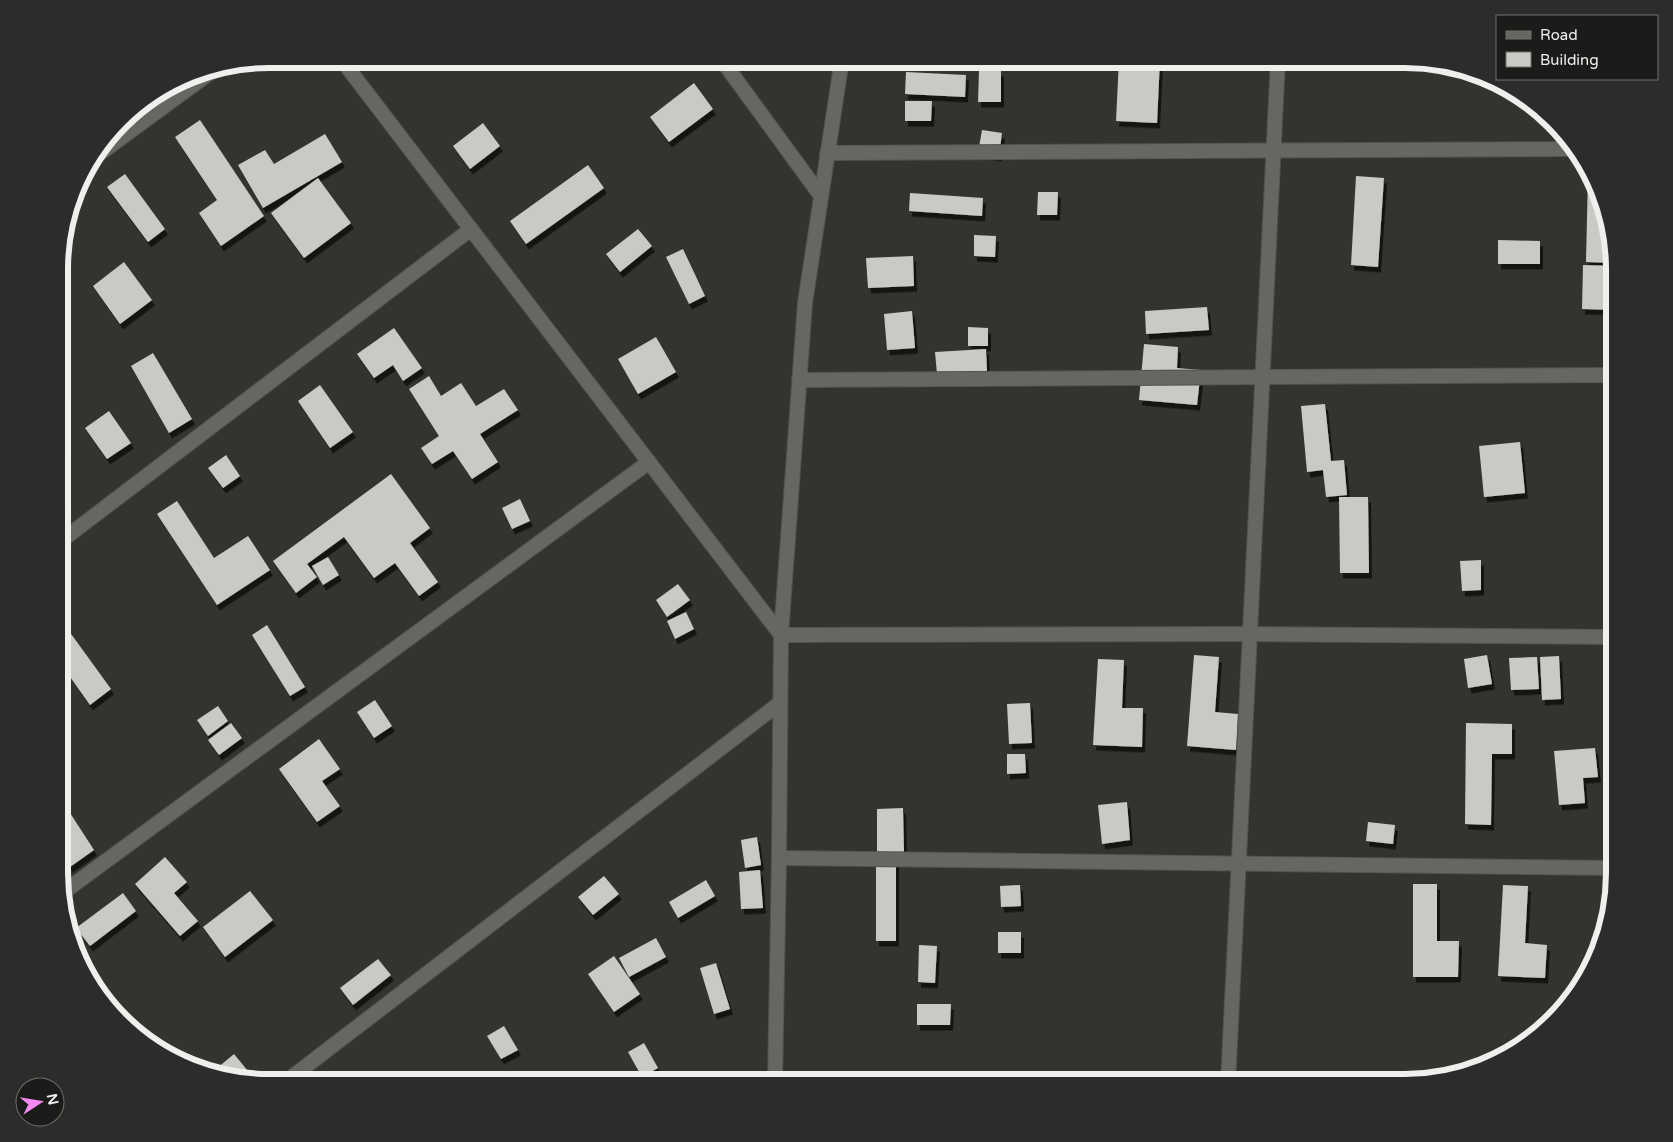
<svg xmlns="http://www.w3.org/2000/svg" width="1673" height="1142" font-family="'Varela Round',sans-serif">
<defs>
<filter id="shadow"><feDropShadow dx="3" dy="5.5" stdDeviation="0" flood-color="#0009"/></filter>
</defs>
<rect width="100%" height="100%" fill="#333330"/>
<g fill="#c9c9c5" filter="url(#shadow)">
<path d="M1119,59h41l-3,64 -41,-2z"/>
<path d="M979,71h22v31h-23z"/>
<path d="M906,72l60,3 -1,22 -60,-3z"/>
<path d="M694,83l19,26 -44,33 -19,-25z"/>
<path d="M905,101h27l-1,20h-26z"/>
<path d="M200,120l64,96 -43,30 -22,-33 18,-13 -42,-63z"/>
<path d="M483,123l17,23 -30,23 -17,-23z"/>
<path d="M982,130l20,3 -3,23 -21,-3z"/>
<path d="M325,134l17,28 -79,46 -25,-43 27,-15 9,14z"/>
<path d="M588,165l16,23 -78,56 -16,-23z"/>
<path d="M125,174l40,55 -17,13 -41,-55z"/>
<path d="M1588,175l4,1 22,79v8l-28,-1z"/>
<path d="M1356,176l28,2 -6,89 -27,-2z"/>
<path d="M318,178l33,45 -47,35 -33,-45z"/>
<path d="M1038,192h20l-1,23h-20z"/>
<path d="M910,193l73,5 -1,18 -73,-5z"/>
<path d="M638,229l14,17 -32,26 -14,-18z"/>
<path d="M974,235l22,1 -1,21 -21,-1z"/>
<path d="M1498,240l42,1v23h-42z"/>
<path d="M683,249l22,47 -16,8 -23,-47z"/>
<path d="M913,256l1,30 -46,2 -2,-30z"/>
<path d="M124,262l28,38 -32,24 -27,-38z"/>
<path d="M1583,265l31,1v44l-32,-1z"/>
<path d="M1207,307l2,23 -63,4 -1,-23z"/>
<path d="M912,311l3,37 -28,2 -3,-36z"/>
<path d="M968,327l20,1v18h-20z"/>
<path d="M394,328l28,40 -19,13 -10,-16 -19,13 -17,-24z"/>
<path d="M656,337l20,35 -38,22 -20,-35z"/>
<path d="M1144,344l34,3 -1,21 24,2 -4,35 -58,-5z"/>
<path d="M1604,345h10v16l-11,-1z"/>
<path d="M986,349l1,23 -50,2 -2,-22z"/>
<path d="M153,353l39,66 -23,14 -38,-67z"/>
<path d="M429,376l12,20 20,-13 15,23 28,-17 14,21 -38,24 18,28 -26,17 -19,-28 -21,13 -11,-16 18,-12 -30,-47z"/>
<path d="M320,385l33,47 -23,16 -32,-47z"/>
<path d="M1325,404l6,57 13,-1 3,35 -21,2 -3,-27 -16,2 -6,-66z"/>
<path d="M109,411l22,32 -24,16 -22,-31z"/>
<path d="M1520,442l5,51 -41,4 -5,-51z"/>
<path d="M226,455l14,21 -17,12 -15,-20z"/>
<path d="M391,474l39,54 -20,15 28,39 -19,14 -24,-33 -21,15 -30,-41 -37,27 10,13 -21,16 -23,-32z"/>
<path d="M1339,497h29l1,76h-29z"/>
<path d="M520,499l10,22 -18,8 -10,-21z"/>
<path d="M177,501l37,57 34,-22 22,34 -53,35 -60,-91z"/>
<path d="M328,557l11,18 -16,10 -11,-19z"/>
<path d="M1481,560v30l-19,1 -2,-30z"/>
<path d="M678,584l12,16 -23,17 -11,-17z"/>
<path d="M686,612l8,17 -19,10 -8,-18z"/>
<path d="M61,620l50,69 -21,16 -29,-41z"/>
<path d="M267,625l38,62 -15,9 -38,-61z"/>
<path d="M1194,655l25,2 -4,55 23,2 -2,36 -49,-4z"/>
<path d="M1487,655l5,29 -24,4 -4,-29z"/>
<path d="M1559,656l2,43 -19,1 -2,-43z"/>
<path d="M1537,657l2,32 -28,1 -2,-32z"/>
<path d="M1098,659l26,1 -2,48h21l-1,39 -49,-2z"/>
<path d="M375,700l17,26 -18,12 -17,-26z"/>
<path d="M1030,703l2,40 -23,1 -2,-40z"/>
<path d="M218,706l10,15 -20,15 -11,-16z"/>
<path d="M231,723l11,15 -23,17 -11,-15z"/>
<path d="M1466,723l46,1v30h-20l-1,71 -26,-1z"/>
<path d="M319,739l21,30 -18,12 18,25 -23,16 -38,-53z"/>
<path d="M1595,748l3,29 -15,1 2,25 -26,2 -5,-54z"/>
<path d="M1007,754h18l1,19 -19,1z"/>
<path d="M61,799l33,51 -24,17 -9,-13z"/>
<path d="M1127,802l3,38 -28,4 -4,-39z"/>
<path d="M903,808l1,44 -27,1v-44z"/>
<path d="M1368,822l27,3 -2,19 -27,-3z"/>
<path d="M757,837l4,28 -16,3 -4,-28z"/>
<rect x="876" y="856" width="20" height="85"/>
<path d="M165,857l22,25 -13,11 24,28 -18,15 -45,-52z"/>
<path d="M760,870l3,38 -22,1 -2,-37z"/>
<path d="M604,876l15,18 -26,21 -15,-18z"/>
<path d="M706,880l9,16 -37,22 -9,-16z"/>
<path d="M1413,884h24v57h22l-1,36h-45z"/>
<path d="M1020,885l1,21 -20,1 -1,-21z"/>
<path d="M1503,885l25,1 -3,57 22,2 -2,33 -47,-2z"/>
<path d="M250,891l23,29 -48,37 -22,-30z"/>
<path d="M123,893l13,18 -46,35 -14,-18z"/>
<rect x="998" y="932" width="23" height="21"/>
<path d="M656,938l10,19 -37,20 -10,-19z"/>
<path d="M919,945l18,1 -2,37 -17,-1z"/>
<path d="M614,956l26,38 -26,18 -26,-38z"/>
<path d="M378,959l13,16 -38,30 -13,-17z"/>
<path d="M716,963l14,46 -16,5 -14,-46z"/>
<path d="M917,1004h34l-1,21h-33z"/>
<path d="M504,1026l14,24 -17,9 -14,-23z"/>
<path d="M644,1043l14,25 -16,9 -14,-25z"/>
<path d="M234,1054l18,22 -6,5 -36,-7z"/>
</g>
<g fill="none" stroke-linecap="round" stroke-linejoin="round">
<g stroke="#525250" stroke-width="16">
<g id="minor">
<path d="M721,59l100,137"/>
<path d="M827,153l744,-4"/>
<path d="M95,157l120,-88"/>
<path d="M799,380l815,-5"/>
<path d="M61,541l410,-312"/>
<path d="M781,635l469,-1 364,3"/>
<path d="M779,858l835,10"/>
<path d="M61,894l588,-432"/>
<path d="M284,1083l496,-380"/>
<path d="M775,1083l4,-225 2,-223 24,-332 37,-244"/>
<path d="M1228,1083l50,-1024"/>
</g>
</g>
<g stroke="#525250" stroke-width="16">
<path id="tertiary" d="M341,59l440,576"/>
</g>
<use href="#minor" stroke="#666663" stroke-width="14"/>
<use href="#tertiary" stroke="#666663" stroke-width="14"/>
</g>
<path d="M0 0H1673V1142H0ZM269 68H1405A201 201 0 0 1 1606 269V873A201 201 0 0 1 1405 1074H269A201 201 0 0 1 68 873V269A201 201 0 0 1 269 68Z" fill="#2c2c2a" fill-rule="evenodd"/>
<path fill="none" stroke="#f0efee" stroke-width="6" d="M269 68H1405A201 201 0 0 1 1606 269V873A201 201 0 0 1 1405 1074H269A201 201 0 0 1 68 873V269A201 201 0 0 1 269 68Z"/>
<rect x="1496" y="15" width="162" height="65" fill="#1b1b19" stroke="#70706e"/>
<rect x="1506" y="31" width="25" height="8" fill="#666663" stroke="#70706e"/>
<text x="1540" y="40" font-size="15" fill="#f0efee">Road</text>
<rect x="1506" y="52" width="25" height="15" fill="#c9c9c5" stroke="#70706e"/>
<text x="1540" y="65" font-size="15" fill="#f0efee">Building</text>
<g transform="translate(40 1102) rotate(78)"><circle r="24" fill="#1b1b19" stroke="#70706e"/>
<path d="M0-4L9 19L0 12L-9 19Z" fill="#f489f0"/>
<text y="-8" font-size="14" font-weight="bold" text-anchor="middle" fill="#f0efee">N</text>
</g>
</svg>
